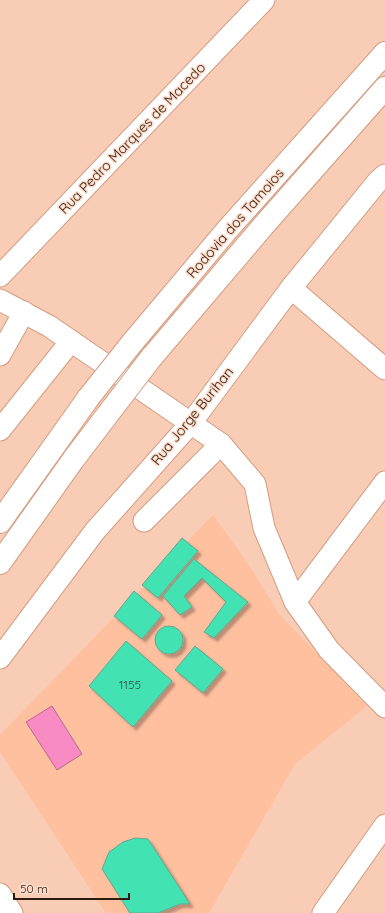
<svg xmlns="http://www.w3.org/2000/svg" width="385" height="913" font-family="Quicksand,sans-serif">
<defs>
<filter id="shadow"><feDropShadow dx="3.5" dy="3.5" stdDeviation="1" flood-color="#0004"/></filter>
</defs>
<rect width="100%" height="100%" fill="#f9ccb5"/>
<path fill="#ffc09f" d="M213,515l36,50 30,49 88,92 -72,58 -86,149h-103l-106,-161v-17z"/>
<path fill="#f88bc3" stroke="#bb698d" d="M52,706l30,48 -25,16 -31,-48z"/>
<g fill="#42e2b3" stroke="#65a58e" filter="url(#shadow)">
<path d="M182,538l16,13 -40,47 -16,-13z"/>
<path d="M194,559l54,43 -34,36 -10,-6 22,-30 -24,-24 -18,18 8,11 -12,8 -17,-19z"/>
<path d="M134,591l28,24 -20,24 -28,-23z"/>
<circle cx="169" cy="640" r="14"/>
<path d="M126,641l46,40 -39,46 -44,-41z"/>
<path d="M195,646l28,23 -20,24 -28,-23z"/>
<path d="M135,838l13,1 42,65h-10l-22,9h-28l-28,-44 7,-17 14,-10z"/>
</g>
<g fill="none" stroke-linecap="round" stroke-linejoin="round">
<g stroke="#d39d81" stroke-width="23">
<g id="minor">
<path d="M0,276l264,-276"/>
<path d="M291,288l94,81"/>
<path d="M0,300l49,26 172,118 34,40 9,44 31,74 34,48 56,57"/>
<path d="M0,355l24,-43"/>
<path d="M0,430l71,-89"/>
<path d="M144,521l77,-77"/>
<path d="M295,602l90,-120"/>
<path d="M0,658l95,-127 96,-108 100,-135 88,-108 6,-5"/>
<path d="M0,894l12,19"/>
<path d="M323,913l62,-88"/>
</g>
</g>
<g stroke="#d39d81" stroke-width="24">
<g id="highway">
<path d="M132,343l95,-113 158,-177"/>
<path d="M151,358l113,-133 121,-137"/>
<path d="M0,522l89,-125"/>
<path d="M0,563l73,-103 35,-46"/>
</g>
</g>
<use href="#minor" stroke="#fff" stroke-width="21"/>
<use href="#highway" stroke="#fff" stroke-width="22"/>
<g stroke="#d39d81" stroke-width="24" stroke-linecap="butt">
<g id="highway-bridge">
<path d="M89,397l43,-54"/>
<path d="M108,414l43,-56"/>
</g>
</g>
<use href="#highway-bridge" stroke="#fff" stroke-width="22"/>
</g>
<g text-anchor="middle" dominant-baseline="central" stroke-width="3" stroke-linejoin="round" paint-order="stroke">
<g font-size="12" fill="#334c38">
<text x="130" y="684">1155</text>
</g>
<g font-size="14" fill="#2e1a0f" stroke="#fedcca">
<text transform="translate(132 138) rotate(-46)">Rua Pedro Marques de Macedo</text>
<text transform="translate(235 223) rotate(-49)">Rodovia dos Tamoios</text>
<text transform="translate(192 416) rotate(-51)">Rua Jorge Burihan</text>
</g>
</g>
<path d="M14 893v6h115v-6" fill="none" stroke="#2e1a0f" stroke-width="2"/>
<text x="20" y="893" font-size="12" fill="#2e1a0f" stroke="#fedcca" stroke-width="3" paint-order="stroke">50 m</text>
</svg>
